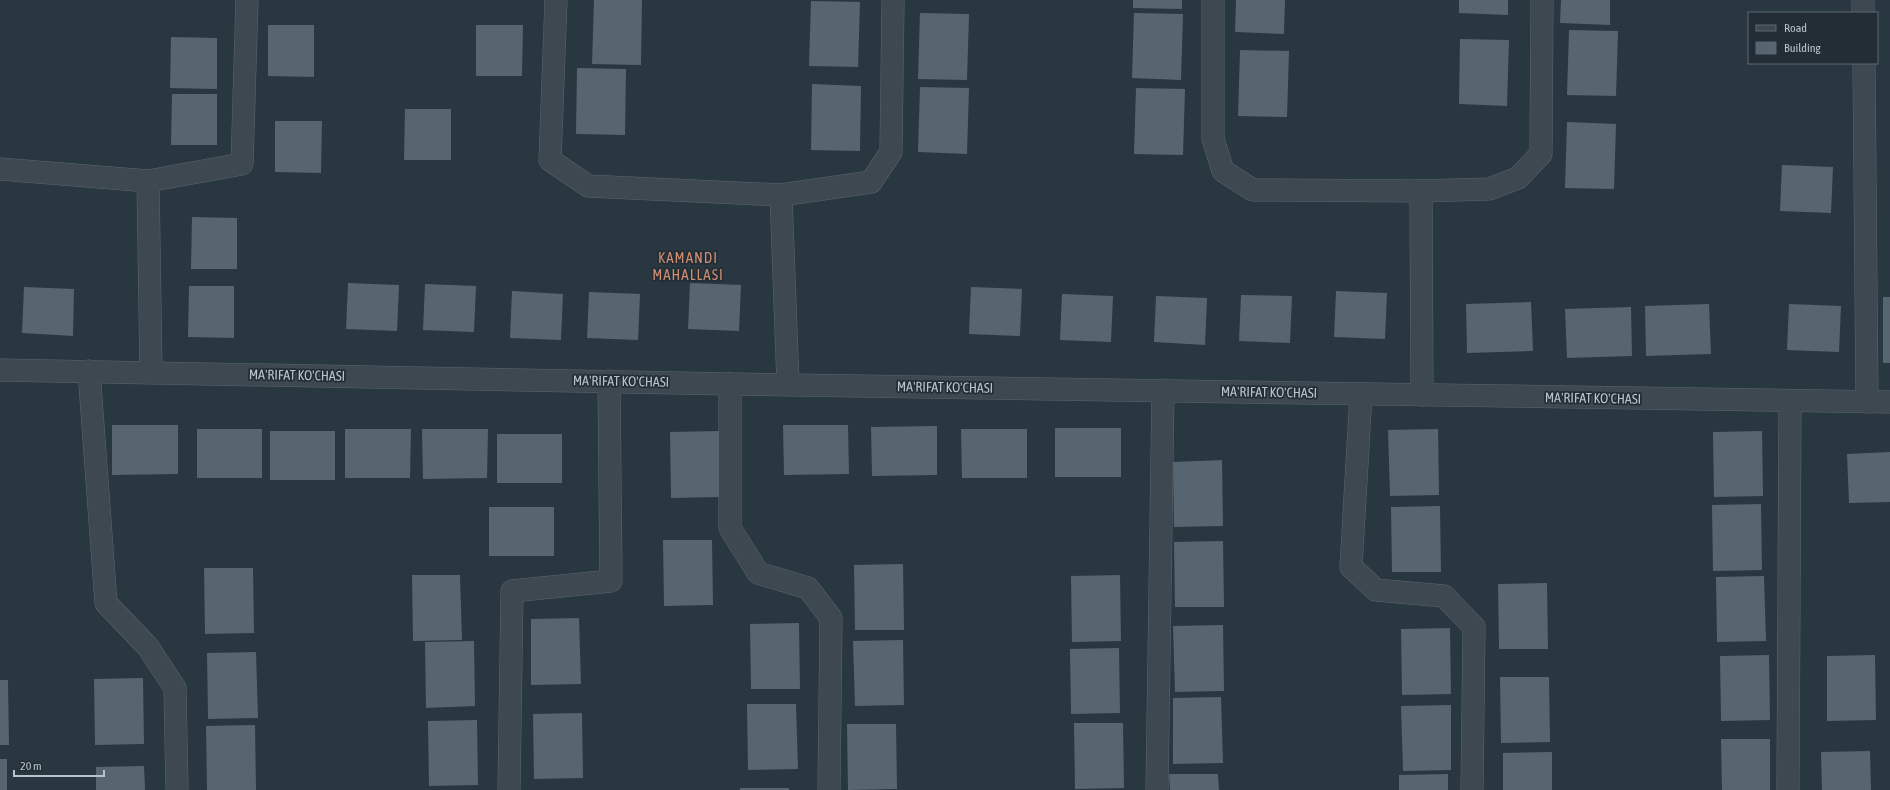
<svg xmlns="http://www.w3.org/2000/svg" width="1890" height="790" font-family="'Asap Condensed',sans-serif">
<rect width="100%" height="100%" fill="#293741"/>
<g fill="#576571">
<path d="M594,0h48l-1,65 -49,-1z"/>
<path d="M1133,0h49v9l-49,-1z"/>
<path d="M1236,0h49l-1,34 -49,-2z"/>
<path d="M1459,0h49v15l-49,-2z"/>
<path d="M1561,0h49v25l-50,-2z"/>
<path d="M811,1l49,1 -2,65 -49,-1z"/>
<path d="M920,13l49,1 -2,66 -49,-1z"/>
<path d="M1134,13l49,1 -2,66 -49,-2z"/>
<path d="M268,25h46v52l-46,-1z"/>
<path d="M476,25h47l-1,51h-46z"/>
<path d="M1569,30l49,1 -2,65 -49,-1z"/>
<path d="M171,37l46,1v51l-47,-1z"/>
<path d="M1460,39l49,1 -2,66 -48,-2z"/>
<path d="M1240,50l49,1 -2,66 -49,-1z"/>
<path d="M577,68l49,1 -1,66 -49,-1z"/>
<path d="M812,84l49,2 -1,65 -49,-1z"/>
<path d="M920,87l49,1 -2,66 -49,-2z"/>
<path d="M1136,88l49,1 -2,66 -49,-1z"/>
<path d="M172,94h45v51h-46z"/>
<path d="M405,109h46v51h-47z"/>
<path d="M275,121h47l-1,52 -46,-1z"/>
<path d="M1567,122l49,2 -2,65 -49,-1z"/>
<path d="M1782,165l51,2 -2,46 -51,-2z"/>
<path d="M192,217l45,1v51h-46z"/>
<path d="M348,283l51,2 -2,46 -51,-2z"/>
<path d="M690,283l51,2 -2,46 -51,-2z"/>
<path d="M425,284l51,2 -2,46 -51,-2z"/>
<path d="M189,286h45v52l-46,-1z"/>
<path d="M24,287l50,2 -1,47 -51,-3z"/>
<path d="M971,287l51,2 -2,47 -51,-2z"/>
<path d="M512,291l51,3 -2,46 -51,-2z"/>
<path d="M1336,291l51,2 -2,46 -51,-2z"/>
<path d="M589,292l51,2 -2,46 -51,-2z"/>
<path d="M1062,294l51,2 -2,46 -51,-2z"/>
<path d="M1241,295l51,1 -2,47 -51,-2z"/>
<path d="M1156,296l51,2 -2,47 -51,-3z"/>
<rect x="1883" y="297" width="7" height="66"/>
<path d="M1531,302l2,49 -66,2 -1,-49z"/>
<path d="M1709,304l2,50 -65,2 -1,-50z"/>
<path d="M1789,304l52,2 -2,46 -52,-2z"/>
<path d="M1631,307l1,49 -65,2 -2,-49z"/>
<path d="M112,425h66v49l-66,1z"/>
<path d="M783,425h65l1,49 -65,1z"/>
<path d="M937,426v49l-65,1 -1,-49z"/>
<rect x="1055" y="428" width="66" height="49"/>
<rect x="197" y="429" width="65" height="49"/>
<path d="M345,429h66l-1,49h-65z"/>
<path d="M422,429h66l-1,49 -64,1z"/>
<path d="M961,429h66v49h-65z"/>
<path d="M1438,429l1,66 -49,1 -2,-66z"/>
<rect x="270" y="431" width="65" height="49"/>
<path d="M719,431l1,66 -49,1 -1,-66z"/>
<path d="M1762,431l1,65 -49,1 -1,-65z"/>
<rect x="497" y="434" width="65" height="49"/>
<path d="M1890,452v50l-41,1 -2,-49z"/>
<path d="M1222,460l1,66 -49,1 -1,-65z"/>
<path d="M1761,504l1,66 -49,1 -1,-66z"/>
<path d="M1440,506l1,66h-49l-1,-65z"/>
<rect x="489" y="507" width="65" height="49"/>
<path d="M663,540h49l1,65 -49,1z"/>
<path d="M1223,541l1,66h-49l-1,-65z"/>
<path d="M903,564l1,66h-49l-1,-65z"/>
<path d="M204,568h49l1,65 -49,1z"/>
<path d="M412,575h48l2,65 -49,1z"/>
<path d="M1120,575l1,66 -49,1 -1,-66z"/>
<path d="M1764,576l2,65 -49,1 -1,-65z"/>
<path d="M1547,583l1,66h-49l-1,-65z"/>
<path d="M579,618l2,66 -50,1v-66z"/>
<path d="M799,623l1,66h-49l-1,-65z"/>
<path d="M1223,625l1,66 -49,1 -2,-66z"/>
<path d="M1450,628l1,66 -49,1 -1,-66z"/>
<path d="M903,640l1,65 -49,1 -2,-65z"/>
<path d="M474,641l1,65 -49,2 -1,-66z"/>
<path d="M1119,648l1,65 -49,1 -1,-65z"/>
<path d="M256,652l2,66 -50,1 -1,-66z"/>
<path d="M1769,655l1,65 -49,1 -1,-65z"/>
<path d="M1875,655l1,65 -49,1v-65z"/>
<path d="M1500,677h49l1,65 -49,1z"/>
<path d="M143,678l1,66 -49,1 -1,-66z"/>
<path d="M0,680h8l1,65h-9z"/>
<path d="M1221,697l2,66 -50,1v-66z"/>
<path d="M747,704h49l2,65 -50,1z"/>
<path d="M1451,705v65l-48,1 -2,-65z"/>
<path d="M582,713l1,65 -49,1 -1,-65z"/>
<path d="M477,720l1,65 -49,1 -1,-65z"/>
<path d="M1074,723h49l1,65 -49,1z"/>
<path d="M847,724h49l1,65 -49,1z"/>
<path d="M255,725l1,65h-49l-1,-64z"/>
<path d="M1721,739h49v51h-48z"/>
<path d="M1870,751l1,39h-49l-1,-38z"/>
<path d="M1552,752v38h-49v-37z"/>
<rect x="0" y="759" width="7" height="31"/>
<path d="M144,766l1,24h-49v-23z"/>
<path d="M1169,774h49l1,16h-49z"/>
<path d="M1448,774v16h-49v-15z"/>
<rect x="740" y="788" width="49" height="2"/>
</g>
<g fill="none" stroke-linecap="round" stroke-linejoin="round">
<g stroke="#5b666e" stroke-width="23">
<g id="street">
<path d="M556,0l-6,160 38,26 193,9 90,-13 20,-30 2,-152"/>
<path d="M1213,0v139l10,32 30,19 168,1 68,-2 29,-11 23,-24 1,-154"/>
<path d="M1863,0v13"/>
<path d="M1864,63l3,339"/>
<path d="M0,169l148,12 94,-17 5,-164"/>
<path d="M148,181l3,191"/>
<path d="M1421,191l1,204"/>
<path d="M781,195l7,189"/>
<path d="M0,370l730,14 1160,18"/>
<path d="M89,371l17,232 42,44 27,41 2,102"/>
<path d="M730,384v144l28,45 50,15 23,30 -2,172"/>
<path d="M1361,394l-10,173 25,23 68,6 30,31 -2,163"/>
<path d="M509,790l3,-199 99,-10 -2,-200"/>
<path d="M1157,790l6,-400"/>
<path d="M1788,790l2,-389"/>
</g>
</g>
<use href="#street" stroke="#3d4851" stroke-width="22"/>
</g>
<g text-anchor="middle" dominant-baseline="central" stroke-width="3.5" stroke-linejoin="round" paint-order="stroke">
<g font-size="14" fill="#bac3cb" stroke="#222d36">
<text transform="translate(297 375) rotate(1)">MA'RIFAT KO'CHASI</text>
<text transform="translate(621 381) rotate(1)">MA'RIFAT KO'CHASI</text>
<text transform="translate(945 387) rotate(1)">MA'RIFAT KO'CHASI</text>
<text transform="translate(1269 392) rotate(1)">MA'RIFAT KO'CHASI</text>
<text transform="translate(1593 398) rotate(1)">MA'RIFAT KO'CHASI</text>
</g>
<g font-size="15" letter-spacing="1" fill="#cf8d71" stroke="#222d36">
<text x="688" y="257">KAMANDI<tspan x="688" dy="17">MAHALLASI</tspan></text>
</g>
</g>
<rect x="1748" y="12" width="130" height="52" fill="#222d36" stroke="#5f6972"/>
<rect x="1756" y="25" width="20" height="6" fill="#3d4851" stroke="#5f6972"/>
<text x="1784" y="32" font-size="12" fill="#bac3cb">Road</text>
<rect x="1756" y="42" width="20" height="12" fill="#576571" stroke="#5f6972"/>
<text x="1784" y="52" font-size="12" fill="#bac3cb">Building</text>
<path d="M14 770v6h90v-6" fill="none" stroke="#bac3cb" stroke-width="2"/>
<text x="20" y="770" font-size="12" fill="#bac3cb" stroke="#222d36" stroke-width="3" paint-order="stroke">20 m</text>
</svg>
